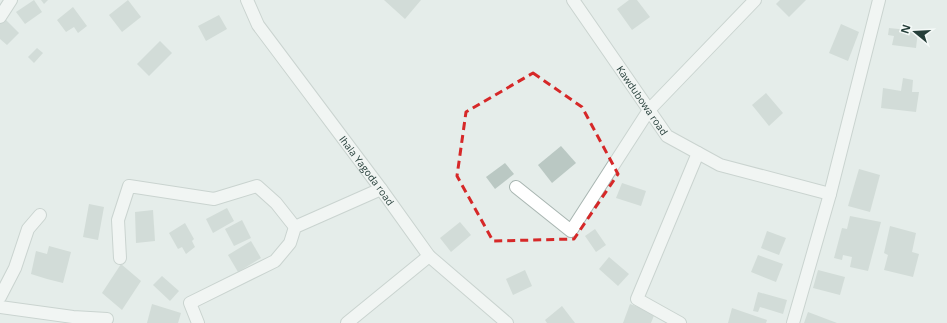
<svg xmlns="http://www.w3.org/2000/svg" width="947" height="323" font-family="'Open Sans',sans-serif">
<rect width="100%" height="100%" fill="#e5edea"/>
<g fill="#bac8c3">
<path d="M34,0l8,12 -17,12 -9,-12z"/>
<path d="M41,0h7l-4,4z"/>
<path d="M128,0l13,17 -19,15 -13,-17z"/>
<path d="M384,0h37l-16,19z"/>
<path d="M629,0h8l13,17 -18,13 -15,-21z"/>
<path d="M780,0h26l-17,17 -13,-13z"/>
<path d="M73,7l14,19 -9,7 -4,-6 -8,5 -9,-12z"/>
<path d="M219,15l8,14 -21,12 -8,-15z"/>
<path d="M4,18l15,15 -12,12 -7,-6v-16z"/>
<path d="M841,24l18,8 -11,29 -19,-8z"/>
<path d="M889,28l29,3 -2,17 -24,-3 2,-9 -6,-1z"/>
<path d="M160,41l12,12 -23,23 -12,-12z"/>
<path d="M37,48l6,5 -9,10 -6,-6z"/>
<path d="M903,78l10,2 -1,12h7l-3,20 -35,-4 2,-20 18,3z"/>
<path d="M766,93l17,20 -14,13 -17,-21z"/>
<path d="M561,146l15,17 -24,20 -14,-18z"/>
<path d="M505,163l9,11 -19,15 -9,-12z"/>
<path d="M859,169l21,6 -10,37 -22,-6z"/>
<path d="M622,183l24,8 -5,15 -25,-8z"/>
<path d="M89,204l15,3 -6,33 -15,-3z"/>
<path d="M227,208l7,13 -21,12 -7,-14z"/>
<path d="M153,210l2,31 -19,2 -1,-31z"/>
<path d="M850,216l31,6 -13,49 -18,-4 2,-10 -9,-2 -1,5 -8,-2 8,-30 5,1z"/>
<path d="M242,220l9,18 -17,8 -9,-17z"/>
<path d="M460,222l11,13 -20,17 -11,-14z"/>
<path d="M185,223l9,16 -2,2 3,6 -9,7 -4,-7 -4,2 -9,-16z"/>
<path d="M890,226l26,7 -4,19 7,2 -6,23 -29,-7 4,-15 -4,-2z"/>
<path d="M595,229l11,16 -10,7 -11,-16z"/>
<path d="M767,231l19,7 -7,17 -18,-7z"/>
<path d="M251,241l10,17 -23,14 -10,-17z"/>
<path d="M49,246l22,6 -8,31 -16,-4 -16,-5 5,-23 11,3z"/>
<path d="M758,255l25,9 -7,18 -25,-10z"/>
<path d="M609,257l20,17 -11,12 -19,-17z"/>
<path d="M121,264l20,17 -19,29 -20,-17z"/>
<path d="M525,270l7,16 -19,9 -7,-16z"/>
<path d="M818,270l27,7 -5,18 -27,-7z"/>
<path d="M162,276l17,15 -9,10 -17,-16z"/>
<path d="M758,292l29,8 -4,14 -23,-7 -2,5 -5,-1z"/>
<path d="M152,304l29,9 -3,10h-31z"/>
<path d="M630,304l25,9 -4,10h-28z"/>
<path d="M562,306l13,17h-28l-2,-3z"/>
<path d="M732,308l35,12 -1,3h-38z"/>
<path d="M808,312l29,11h-33z"/>
</g>
<g fill="none" stroke-linecap="round" stroke-linejoin="round">
<g stroke="#a8b5b1" stroke-width="14">
<g id="minor">
<path id="s1" d="M247,0l11,25 123,164 48,67 78,67"/>
<path id="s2" d="M573,0l94,136 53,29 110,29"/>
<path d="M0,17l11,-17"/>
<path d="M516,187l55,44 78,-121 106,-110"/>
<path d="M120,258l-2,-38 11,-34 85,13 43,-13 19,17 19,24"/>
<path d="M0,297l15,-29 13,-39 12,-14"/>
<path d="M0,307l73,10 34,2"/>
<path d="M198,323l-8,-20 85,-42 15,-18 5,-16 86,-38"/>
<path d="M347,323l82,-67"/>
<path d="M680,323l-43,-24 61,-146"/>
<path d="M793,323l37,-129 49,-194"/>
</g>
</g>
<use href="#minor" stroke="#fff" stroke-width="12"/>
</g>
<path d="M0 0H947V323H0ZM533,73l49,34 36,67 -44,65 -81,2 -36,-65 9,-64z" fill="#e5edea" fill-opacity=".55" fill-rule="evenodd"/>
<path fill="none" stroke="#d62828" stroke-width="3" stroke-dasharray="8 5" stroke-linejoin="round" d="M533,73l49,34 36,67 -44,65 -81,2 -36,-65 9,-64z"/>
<g text-anchor="middle" dominant-baseline="central" stroke-width="3.5" stroke-linejoin="round" paint-order="stroke">
<g font-size="10" fill="#253e39" stroke="#f5faf8">
<text stroke="none"><textPath href="#s2" startOffset="122">Kawdubowa road</textPath></text>
<text stroke="none"><textPath href="#s1" startOffset="209">Ihala Yagoda road</textPath></text>
</g>
</g>
<g transform="translate(915 32) rotate(288)" stroke="#f5faf8" stroke-width="3" paint-order="stroke">
<path d="M0-3L7 15L0 10L-7 15Z" fill="#253e39"/>
<text y="-6" font-size="11" font-weight="bold" text-anchor="middle" fill="#253e39">N</text>
</g>
</svg>
